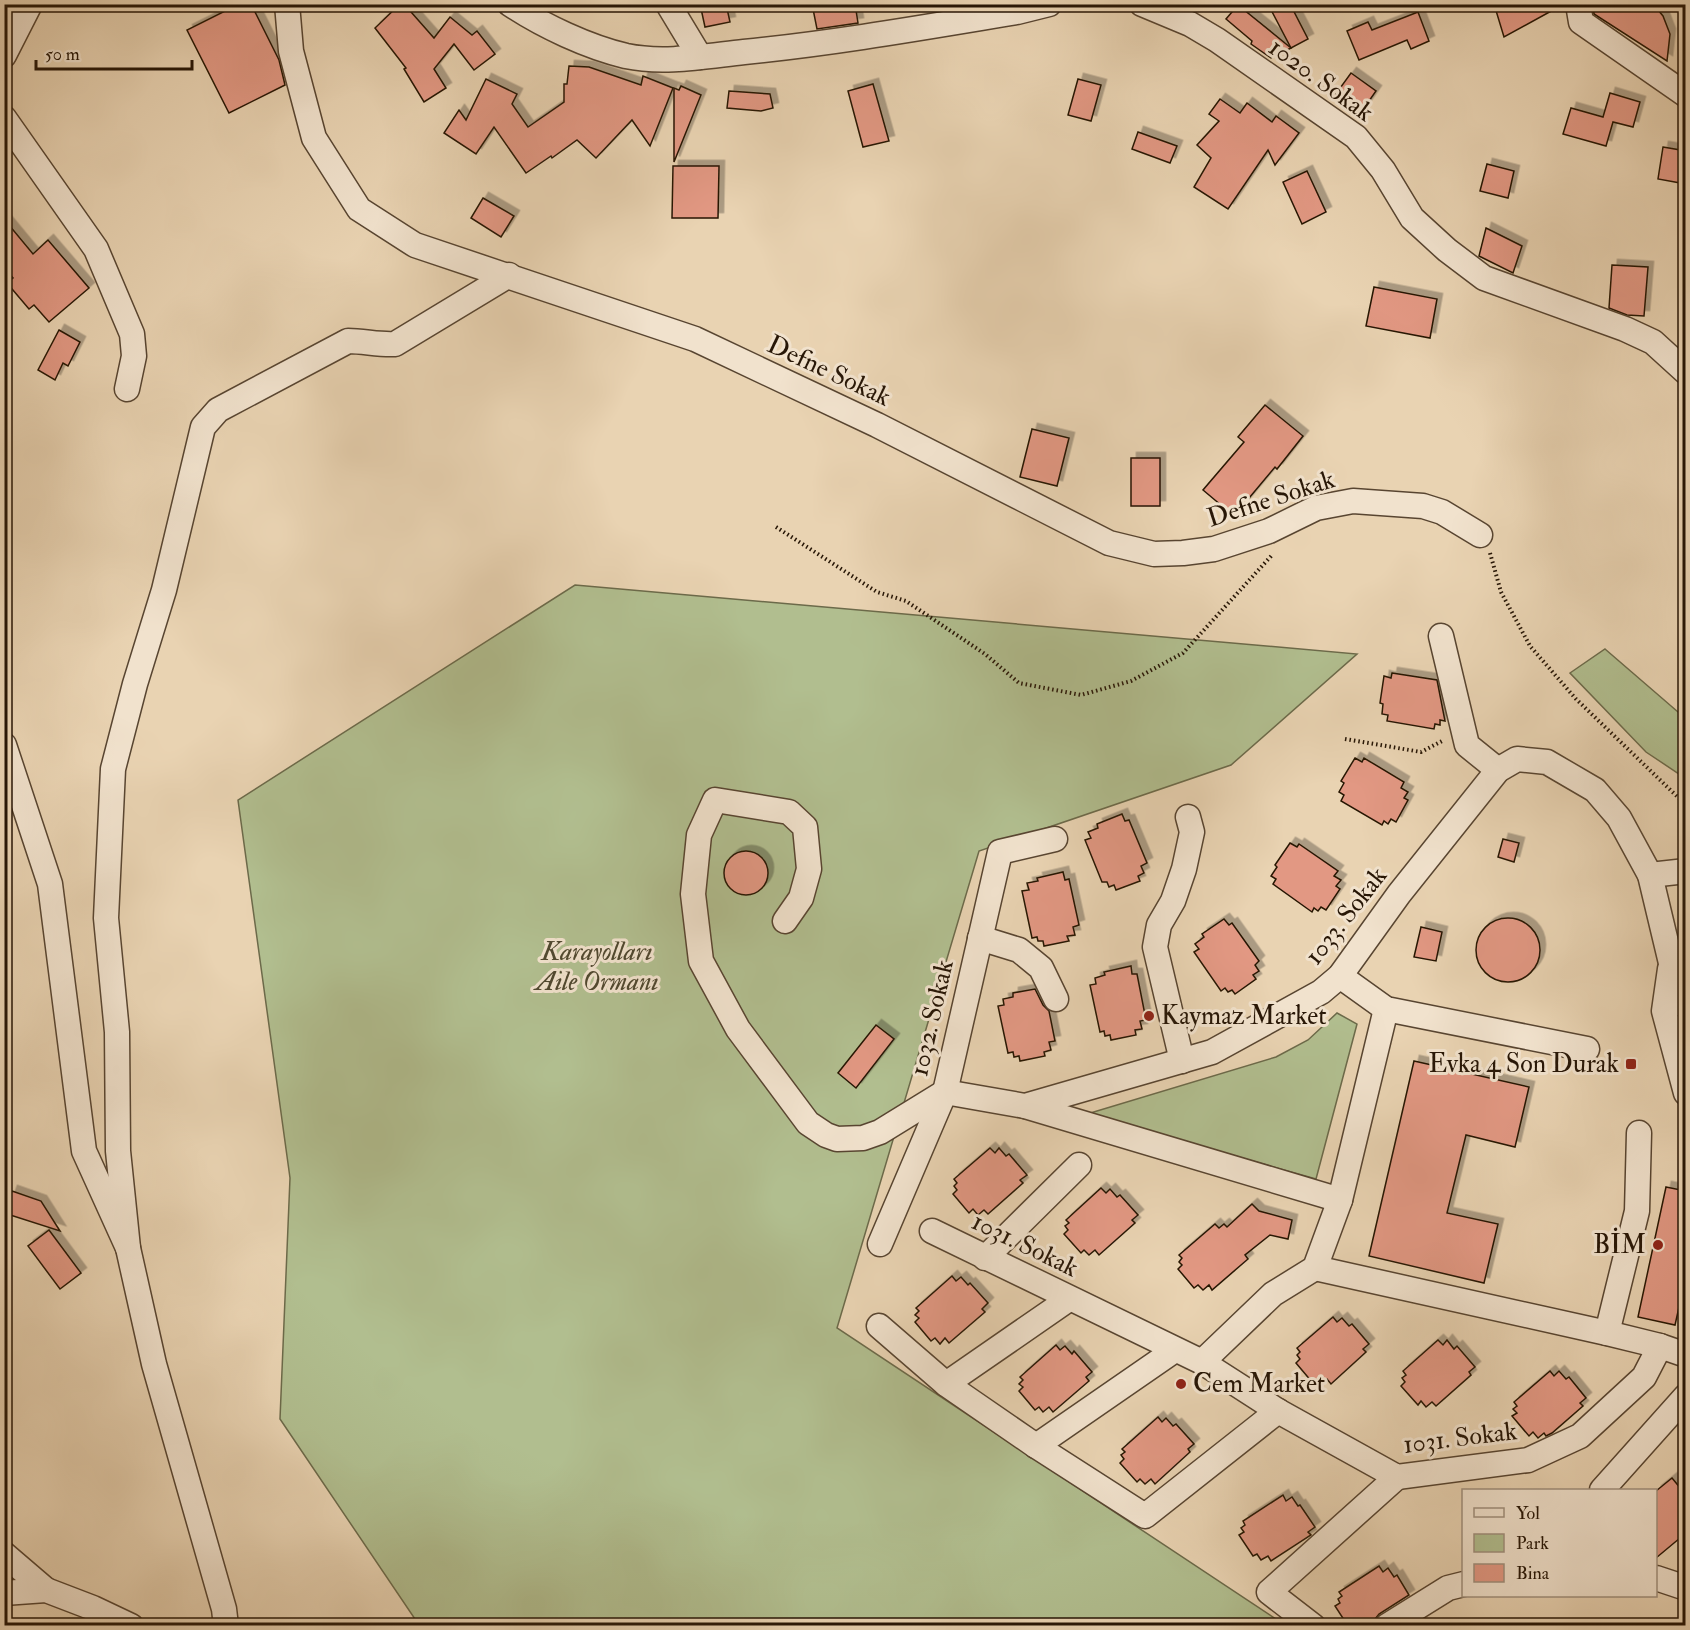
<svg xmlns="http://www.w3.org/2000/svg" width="1690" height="1630" font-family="'IM FELL Double Pica',serif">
<defs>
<filter id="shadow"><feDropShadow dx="5.5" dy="-5.5" stdDeviation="0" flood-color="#0004"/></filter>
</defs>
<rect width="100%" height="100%" fill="#e9d3b2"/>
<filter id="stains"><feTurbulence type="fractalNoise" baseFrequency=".00333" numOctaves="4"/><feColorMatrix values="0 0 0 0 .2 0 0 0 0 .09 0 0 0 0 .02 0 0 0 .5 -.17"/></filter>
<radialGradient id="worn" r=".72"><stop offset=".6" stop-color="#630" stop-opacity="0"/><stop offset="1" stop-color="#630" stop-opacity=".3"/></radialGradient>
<g fill="#b1be8f" stroke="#6c6a4a" stroke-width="1.5">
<path d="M575,585l782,69 -126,111 -252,86 -142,477 448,297h-866l-139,-206 10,-241 -52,-378z"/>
<path d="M1605,649l80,69v60l-39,-26 -76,-79z"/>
<path d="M1337,1013l20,11 -41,155 -229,-65 189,-57 32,-17z"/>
</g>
<g fill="#e29883" stroke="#271606" stroke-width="1.5" filter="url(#shadow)">
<path d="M239,4h12l28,56 6,25 -56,28 -42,-83z"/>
<path d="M400,4h4l30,34 16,-21 22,18 5,-4 18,23 -21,16 -20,-26 -20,25 12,19 -22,14 -20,-33 2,-1 -31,-40z"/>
<path d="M700,4h26l4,18 -25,5z"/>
<path d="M812,4h43l3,19 -41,6z"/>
<path d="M1268,4h22l18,35 -17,9z"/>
<path d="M1494,4h70l-60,33z"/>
<path d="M1593,4h60l10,12 7,18 -3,27 -73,-47z"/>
<path d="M1238,5l53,43 -20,10 -20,-14 1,-3 -26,-22z"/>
<path d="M1418,12l11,29 -18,8 -4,-9 -48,20 -12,-29 21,-9 4,8z"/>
<path d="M569,66l20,1 52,18 2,-9 30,12 -23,58 -18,-26 -36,38 -19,-18 -25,18 -1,-2 -25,17 -32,-46 -18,27 -32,-21 15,-23 7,10 20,-41 31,15 -5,10 16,23 36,-25v-18h3z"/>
<path d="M1351,73l25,18 -16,23 -25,-19z"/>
<path d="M1078,79l23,6 -10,36 -23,-6z"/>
<path d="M873,84l16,57 -26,6 -15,-56z"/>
<path d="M681,86l20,9 -27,67v-74l5,2z"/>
<path d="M729,91l41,3 3,14 -12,3 -34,-3z"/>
<path d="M1610,93l30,9 -7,25 -20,-5 -7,24 -43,-12 8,-26 32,9z"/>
<path d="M1220,99l20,14 7,-10 25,19 4,-6 23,17 -24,32 -7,-15 -40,59 -34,-22 17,-29 -14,-13 22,-24 -10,-7z"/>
<path d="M1138,132l39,14 -7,17 -38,-14z"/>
<path d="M1663,147l23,4v33l-28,-5z"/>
<path d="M1487,164l27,7 -6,27 -28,-7z"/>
<path d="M673,166h46l-1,52h-46z"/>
<path d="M1307,171l19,41 -24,12 -19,-42z"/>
<path d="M483,198l31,18 -13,21 -30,-19z"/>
<path d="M4,219l29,35 15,-14 41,48 -40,34 -15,-17 -5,4 -22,-26 6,-5 -9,-10z"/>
<path d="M1486,228l36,18 -9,27 -34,-17z"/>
<path d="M1612,265l36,2 -4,49 -17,-1 -18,-7z"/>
<path d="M1374,287l63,12 -7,39 -64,-12z"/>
<path d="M59,330l21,12 -12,24 -5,-3 -8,17 -17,-10z"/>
<path d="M1265,405l38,31 -26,33 -2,-2 -41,49 -31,-26 41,-48 -6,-5z"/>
<path d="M1032,429l37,9 -12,48 -37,-9z"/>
<rect x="1131" y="458" width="29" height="48"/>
<path d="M1392,673l45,7 8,41 -5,-1v5l-5,-1 -1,5 -47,-8 1,-6 -6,-1 1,-10 -3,-1 4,-27 7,2z"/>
<path d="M1355,758l7,4 2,-4 40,24 -3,6 7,4 -4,6 4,2 -12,22 -5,-3 -3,5 -4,-3 -2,4 -41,-24 3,-6 -5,-3 5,-9 -3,-2z"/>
<path d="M1122,814l3,7 4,-1 18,43 -6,3 3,7 -6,3 2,5 -24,9 -2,-5 -5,2 -2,-5h-5l-17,-42 6,-2 -3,-6 10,-4 -1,-4z"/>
<path d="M1503,839l16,4 -5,19 -16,-5z"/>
<path d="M1290,843l7,4 2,-3 39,27 -4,5 7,4 -5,6 4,3 -14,21 -5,-3 -3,4 -4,-3 -2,4 -39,-28 3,-5 -5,-3 6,-9 -2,-2z"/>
<circle cx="746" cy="873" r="22"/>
<path d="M1063,872l2,8 4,-1 10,46 -6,2 2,8 -8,1 2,5 -25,5 -1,-5h-5l-1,-4 -5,1 -10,-47 7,-1 -2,-7 11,-2 -1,-3z"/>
<circle cx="1508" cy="950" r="32"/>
<path d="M1224,919l5,6 3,-2 27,38 -4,4 4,6 -6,4 3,4 -21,15 -3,-4 -4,2 -3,-4 -4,3 -27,-39 5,-3 -4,-5 9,-7 -2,-3z"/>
<path d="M1421,927l21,5 -6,29 -22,-4z"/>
<path d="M1131,966l1,8h5l9,46 -6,1 2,8 -7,1 1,5 -25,5 -1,-5 -5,1 -1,-5 -4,1 -10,-47 6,-1 -1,-6 10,-3 -1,-3z"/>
<path d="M1035,989l8,16 6,6 6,30 -6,1 2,8 -7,2 1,4 -25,5 -1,-5 -5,1 -1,-5 -5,1 -10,-47 6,-1 -1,-6 10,-2v-4z"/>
<path d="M876,1025l18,14 -38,49 -18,-15z"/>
<path d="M1414,1061l115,26 -14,60 -49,-12 -19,78 51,11 -14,59 -115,-27z"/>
<path d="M990,1148l5,5 4,-5 7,8 3,-2 18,21 -7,5 3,3 -35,31 -4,-4 -6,5 -5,-6 -4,4 -16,-19 4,-4 -3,-4 3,-3 -3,-4z"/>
<path d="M1666,1187l20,4v85l-11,49 -37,-8z"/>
<path d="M1101,1188l5,5 4,-4 7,8 3,-2 18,20 -6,5 3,3 -36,32 -4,-5 -6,5 -5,-5 -3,3 -17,-19 4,-4 -3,-4 4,-3 -3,-3z"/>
<path d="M12,1191l29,10 19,30 -56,-18z"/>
<path d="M1252,1204l7,7 33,9 -4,19 -18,-4 -25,20 3,4 -36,31 -3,-5 -6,5 -5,-5 -4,3 -16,-19 4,-4 -3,-3 3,-4 -3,-3 36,-31 4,4 5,-4 3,3z"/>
<path d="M49,1230l32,43 -21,16 -32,-43z"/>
<path d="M952,1276l4,5 5,-4 7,8 2,-2 18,20 -6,6 3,3 -36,31 -4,-5 -5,6 -5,-6 -4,3 -16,-19 4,-4 -4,-3 4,-4 -3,-3z"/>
<path d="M1333,1317l4,5 5,-4 7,8 3,-2 17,20 -6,5 3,3 -35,32 -4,-5 -6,5 -5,-5 -4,3 -16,-19 4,-4 -3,-4 3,-3 -3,-4z"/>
<path d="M1438,1340l5,5 4,-5 7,9 3,-3 18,21 -6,5 2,3 -35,31 -4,-4 -6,5 -5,-6 -3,4 -17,-19 4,-4 -3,-4 4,-3 -3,-4z"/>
<path d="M1056,1345l4,5 5,-4 7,8 2,-3 18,21 -6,5 3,4 -36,31 -4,-5 -6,5 -4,-5 -4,3 -16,-19 4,-4 -4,-3 4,-4 -3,-3z"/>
<path d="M1550,1371l4,5 5,-5 7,8 3,-2 17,21 -6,5 3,3 -31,27 -6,3 -2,-3 -6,5 -5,-6 -4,4 -17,-20 5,-3 -4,-4 4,-3 -3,-4z"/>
<path d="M1158,1417l4,5 4,-4 7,8 3,-2 18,20 -6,5 2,3 -35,32 -4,-5 -6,5 -5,-5 -3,3 -17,-19 4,-4 -3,-4 4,-3 -3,-3z"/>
<path d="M1672,1478l14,17v38l-30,25v-67z"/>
<path d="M1283,1495l3,6 6,-4 6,9 2,-1 15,22 -7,5 3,3 -40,26 -3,-5 -7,4 -4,-6 -4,2 -14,-21 5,-3 -3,-4 4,-3 -2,-4z"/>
<path d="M1379,1566l4,6 5,-4 6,9 3,-2 12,20 -30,19 -4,5 -2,7h-25l-13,-20 5,-3 -2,-4 4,-3 -3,-4z"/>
</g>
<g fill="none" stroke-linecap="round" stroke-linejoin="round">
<g stroke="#584531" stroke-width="27">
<g id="minor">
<path d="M287,4l4,47 23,87 45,71 56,36 280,94 182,86 232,118 45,11 29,-1 31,-4 55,-18 47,-23 37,-7 70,5 19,6 38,23"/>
<path d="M510,4c33,22 78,43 116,52 38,8 80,0 118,-4 91,-9 182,-25 273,-40l32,-8"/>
<path d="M668,4l32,53"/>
<path d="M1142,4l48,20 27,16 139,97 27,33 29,48 35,32 37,28 141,51 28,13 33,30"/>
<path d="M1578,4l3,18 105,73"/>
<path d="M4,55l26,-51"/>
<path d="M4,118l92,131 36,85 2,22 -7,33"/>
<path d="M1441,636l26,109 31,25"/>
<path d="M4,745l46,139 34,267 44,97 26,116 70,245 2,17"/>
<path d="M1650,875l36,-4"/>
<path d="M785,921l16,-23 8,-29 -4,-42 -16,-15 -74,-12 -16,35 -6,59 8,67 37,68 70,94 18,12 11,4 26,-1 17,-6 65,-40"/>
<path d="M980,938l39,12 22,18 15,31"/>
<path d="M1670,969l-6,42 22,82"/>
<path d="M1340,976l46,33 201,40"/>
<path d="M1182,1061l-27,-114 4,-22 14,-24 11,-32 8,-37 -4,-15"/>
<path d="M945,1092l80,14 187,-54 109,-60 19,-16 59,-82 99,-124 19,-11 30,3 48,28 24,28 31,57 21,88 15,44"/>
<path d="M1025,1106l315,94"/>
<path d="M932,1231l270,131 76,49 119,66 131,-17 52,-24 64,-59 16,-31"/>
<path d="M880,1244l65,-152 55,-240 55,-13"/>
<path d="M128,1248l-10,-97 -1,-119 -11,-114 7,-149 22,-85 29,-94 39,-163 15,-17 130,-69c16,0 31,4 47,3l114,-69"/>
<path d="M985,1258l94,-93"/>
<path d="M1315,1268l292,65 53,13 26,9"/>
<path d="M879,1326l67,58 90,62 109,70 133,-105"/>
<path d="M1607,1333l30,-122 2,-78"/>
<path d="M1202,1362l71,-68 42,-26 25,-68 46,-191"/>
<path d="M946,1384l123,-85"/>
<path d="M1036,1446l139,-96"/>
<path d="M1602,1490l84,-94"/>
<path d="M4,1554l42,36"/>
<path d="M1656,1578l30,10"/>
<path d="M4,1593l42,-3 47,18 38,18"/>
<path d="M1313,1626l-44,-34 128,-115"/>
<path d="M1387,1626l61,-38 16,-4"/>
</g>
</g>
<g stroke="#271606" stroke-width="4" stroke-dasharray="1.5 3" stroke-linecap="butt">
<path d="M776,527l101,65 29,9 79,53 34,29 62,12 50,-14 52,-28 90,-99"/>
<path d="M1490,553l11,39 29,54 46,53 110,106"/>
<path d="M1345,739l76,13 23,-12"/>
</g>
<use href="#minor" stroke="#f1e2cd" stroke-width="24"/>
</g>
<g fill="#8f2418" stroke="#f1e2cd" stroke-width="2">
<circle cx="1149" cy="1016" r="6"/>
<rect x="1625" y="1058" width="12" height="12" rx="3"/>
<circle cx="1658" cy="1245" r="6"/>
<circle cx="1181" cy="1384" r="6"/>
</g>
<g text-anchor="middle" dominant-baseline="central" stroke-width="6" stroke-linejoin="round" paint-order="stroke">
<g font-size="26" fill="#271606" stroke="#f1e2cd">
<text transform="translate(1321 80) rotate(36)">1020. Sokak</text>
<text transform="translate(829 371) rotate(25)">Defne Sokak</text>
<text transform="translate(1271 499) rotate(-18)">Defne Sokak</text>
<text transform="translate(1346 916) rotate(-52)">1033. Sokak</text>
<text transform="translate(932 1018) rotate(-77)">1032. Sokak</text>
<text transform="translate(1025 1245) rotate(26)">1031. Sokak</text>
<text transform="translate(1460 1438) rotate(-7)">1031. Sokak</text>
</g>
<g font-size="26" font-style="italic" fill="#50482f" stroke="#f1e2cd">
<text x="597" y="952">Karayolları<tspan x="597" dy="30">Aile Ormanı</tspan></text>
</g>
<g font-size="26" fill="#271606" stroke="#f1e2cd" text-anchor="start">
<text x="1161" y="1016">Kaymaz Market</text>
<text x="1619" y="1064" text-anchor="end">Evka 4 Son Durak</text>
<text x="1646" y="1245" text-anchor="end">BİM</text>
<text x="1193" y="1384">Cem Market</text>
</g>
</g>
<rect width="1690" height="1630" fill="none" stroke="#e9d3b2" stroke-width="24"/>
<rect x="6" y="6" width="1678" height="1618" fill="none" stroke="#271606" stroke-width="3"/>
<rect x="12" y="12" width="1666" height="1606" fill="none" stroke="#271606" stroke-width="1.5"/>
<rect x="1462" y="1489" width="195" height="108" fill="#f1e2cd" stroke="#a0907d" stroke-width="1.5"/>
<rect x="1474" y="1508" width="30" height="9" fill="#f1e2cd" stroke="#a0907d" stroke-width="1.5"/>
<text x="1516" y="1519" font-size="18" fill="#271606">Yol</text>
<rect x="1474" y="1534" width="30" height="18" fill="#b1be8f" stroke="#a0907d" stroke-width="1.5"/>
<text x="1516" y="1549" font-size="18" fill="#271606">Park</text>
<rect x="1474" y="1564" width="30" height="18" fill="#e29883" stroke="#a0907d" stroke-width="1.5"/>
<text x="1516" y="1579" font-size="18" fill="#271606">Bina</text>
<path d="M36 60v9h156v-9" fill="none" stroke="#271606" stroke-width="3"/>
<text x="45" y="60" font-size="18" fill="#271606" stroke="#f1e2cd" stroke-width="4.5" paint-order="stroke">50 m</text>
<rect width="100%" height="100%" filter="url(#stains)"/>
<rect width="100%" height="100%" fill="url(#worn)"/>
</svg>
